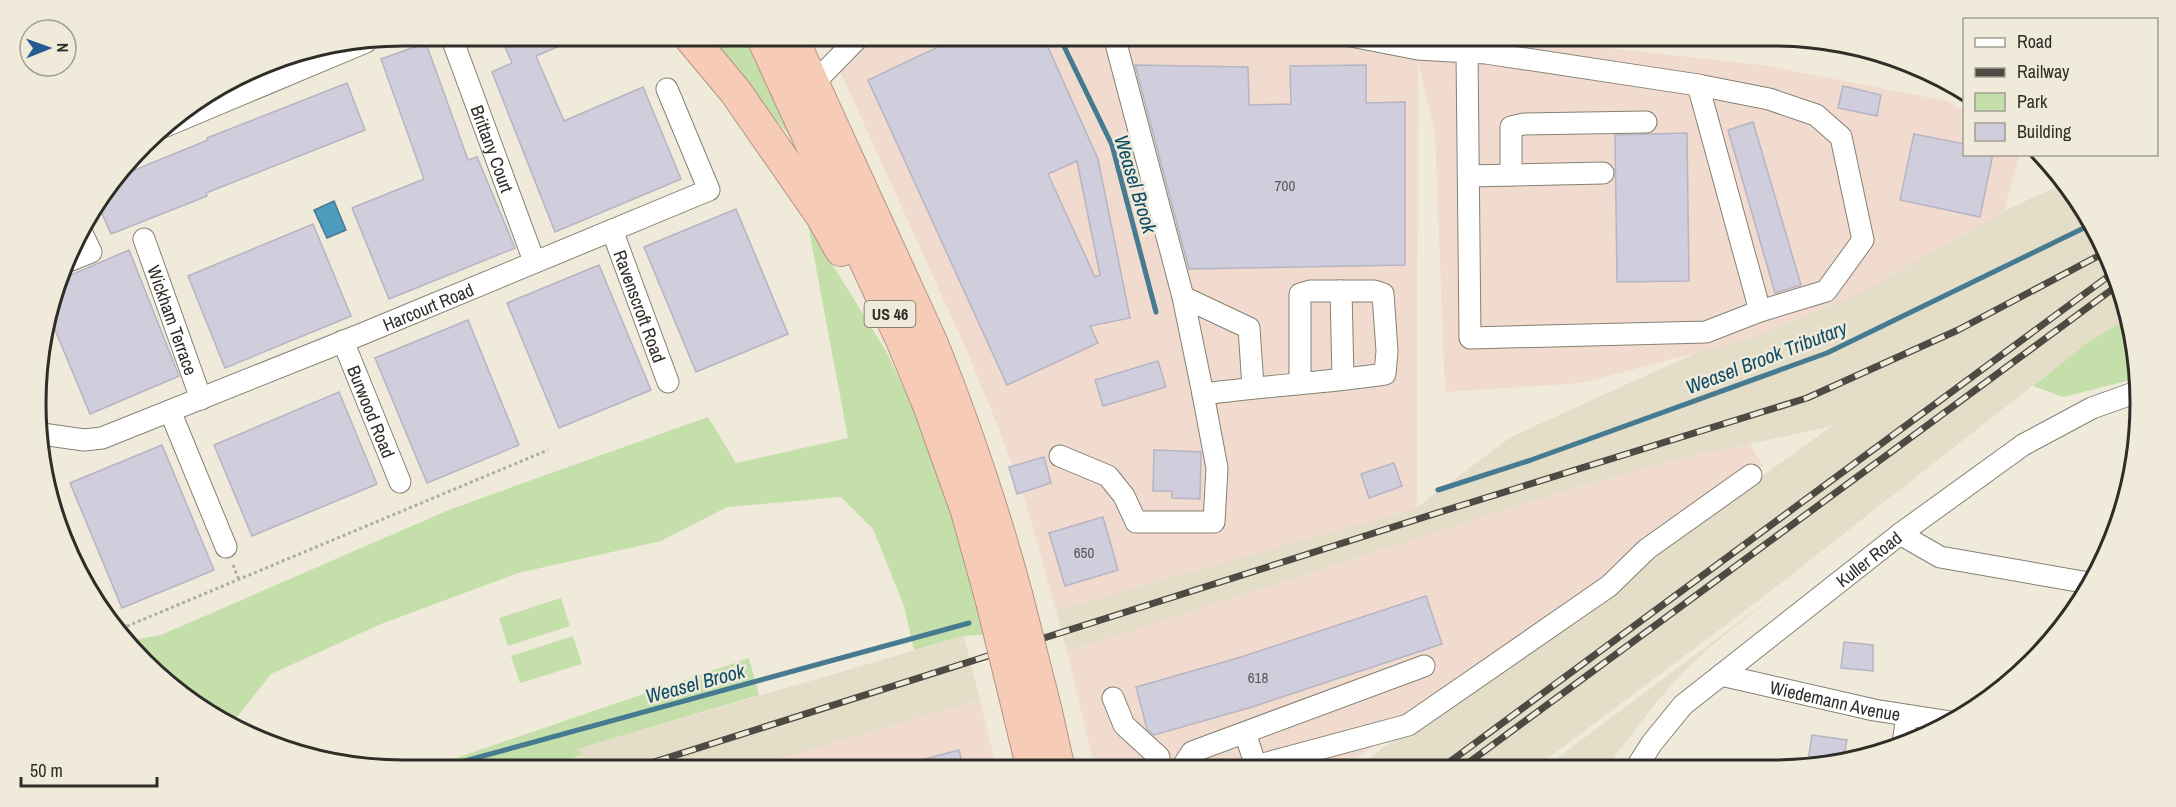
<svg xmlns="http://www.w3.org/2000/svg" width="2176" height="807" font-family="'Archivo Narrow',sans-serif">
<rect width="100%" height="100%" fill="#efeada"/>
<g fill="#e4ddc8">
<path d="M2060,185l31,35 34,100 -37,22 -321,252 -232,174 -181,1 478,-343 -157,34 -114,32 -494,160 -11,-42 360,-102 95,-71 187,-85 50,-13 108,-44 148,-84z"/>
<path d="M1782,590l-71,56 -28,26 -30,34 -47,62h-62z"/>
<path d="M964,636l16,64 -238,70 -208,1 49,-15 -7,-7h1z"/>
</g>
<g fill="#f1dbce">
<path d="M824,36h675l262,29 186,36 17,10v43l55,1 -15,56 -148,84 -108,44 -166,44 -137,9 -10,-259 -17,-72 -1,447 -361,102 -30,-106 -27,-75 -33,-80z"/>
<path d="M1750,444l13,22 -422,303h-246l-28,-117 494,-160 114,-32z"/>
<path d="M980,700l17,70h-255z"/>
</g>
<g fill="#c5dfaa">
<path d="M705,36h42l58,118z"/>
<path d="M808,225l78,126 55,117 49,166 -26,2 -50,14 -10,-44 -31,-77 -32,-32 -114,10 -66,34 -143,32 -137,51 -110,50 -38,48 -53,-27 -51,-54 32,-6 290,-126 257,-92 28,46 112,-25z"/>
<path d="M2125,320l12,36 -2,23 -72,18 -30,-11 55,-44z"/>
<path d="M561,598l9,28 -62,20 -9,-28z"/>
<path d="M573,636l9,28 -62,19 -9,-27z"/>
<path d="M749,658l10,37 -182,54 6,6 -49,16h-116z"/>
</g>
<path fill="#4f9bbd" stroke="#457a90" stroke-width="1.5" d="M334,201l12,29 -19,8 -13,-28z"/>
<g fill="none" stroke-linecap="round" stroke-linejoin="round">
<g stroke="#457a90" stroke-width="5">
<path d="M1059,36l53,109 44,167"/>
<path d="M1438,490l93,-30 296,-107 265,-129"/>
<path d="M428,771l541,-148"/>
</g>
</g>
<g fill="#d0cedd" stroke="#b6b4c3" stroke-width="1.5" fill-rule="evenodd">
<path d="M500,36h53l4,11 -21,9 28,65 79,-34 38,92 -126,53 -63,-160 20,-9z"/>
<path d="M944,36h99l55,123 32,159 -40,8 8,17 -91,42 -139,-305 68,-32 -3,-7zM1077,161l23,114 -5,2 -47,-103z"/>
<path d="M426,43l42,117 9,-3 38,91 -126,51 -37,-91 72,-29 -43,-120z"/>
<path d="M1135,65l113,2 1,38 42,-1 -1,-38 76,-1v38l39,-1v163l-216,4z"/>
<path d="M347,83l18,47 -159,63 1,3 -96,38 -13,-30 24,-29 86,-35 -1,-2z"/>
<path d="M1843,86l38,9 -4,21 -39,-8z"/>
<path d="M1753,122l48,163 -26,8 -47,-163z"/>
<path d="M1687,133l2,148 -72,1 -2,-147z"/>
<path d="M1914,134l51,10v10h28l-13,63 -80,-17z"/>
<path d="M736,209l52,125 -92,38 -52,-125z"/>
<path d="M313,224l38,92 -126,52 -37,-92z"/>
<path d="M129,250l50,126 -89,38 -39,-94 15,-43z"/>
<path d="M599,265l52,125 -92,38 -52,-125z"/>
<path d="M468,320l51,125 -92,38 -52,-125z"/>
<path d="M1158,361l8,26 -63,19 -8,-26z"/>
<path d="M339,392l38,92 -125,52 -38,-91z"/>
<path d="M162,445l52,125 -92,38 -52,-125z"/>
<path d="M1154,450l47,2 -1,47 -28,-1v-7h-19z"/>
<path d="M1044,457l7,26 -34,11 -8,-27z"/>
<path d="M1394,463l8,23 -33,12 -8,-24z"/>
<path d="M1103,517l15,53 -53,16 -16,-53z"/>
<path d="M1426,596l16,48 -190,63 -98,28 -7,-6 -11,-42 102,-29z"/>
<path d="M1844,642l29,3v26l-32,-3z"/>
<path d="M1812,735l35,5 -4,21 -12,4 -23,-4z"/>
<path d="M959,750l5,20h-60l-1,-5z"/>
</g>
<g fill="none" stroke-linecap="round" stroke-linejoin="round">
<g stroke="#858173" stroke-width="23">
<g id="minor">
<path id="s1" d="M451,36l83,225"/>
<path d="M1114,36l69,261 20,97c60,-8 121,-11 182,-20l2,-23 -4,-57 -9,-3h-64l-10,3v89"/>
<path d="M1351,36l67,13 68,4 212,32 62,226 -54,21 -236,6 -3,-286"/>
<path d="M813,84l47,-48"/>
<path d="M1698,85l71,14 47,16 25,22 22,103 -37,51 -66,20"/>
<path d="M161,128l205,-86"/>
<path d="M1511,175v-48l13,-3 122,-2"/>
<path d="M1469,176l134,-3"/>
<path id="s2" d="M612,230l56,152"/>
<path id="s3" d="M144,239l57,160"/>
<path d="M71,260l20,-8 -10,-21"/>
<path d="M1341,291l2,88"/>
<path d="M1183,297l66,31 4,59"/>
<path id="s4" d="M343,341l57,141"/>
<path d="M170,411l56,136"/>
<path id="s5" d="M42,434l42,6 18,-2 260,-104 347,-144 -42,-101"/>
<path d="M1060,456l48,20 16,20 12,26h78l3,-54 -14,-74"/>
<path d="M1900,534l40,23 149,26"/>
<path id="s6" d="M1721,675l153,35 77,12"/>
<path d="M1113,698l11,27 35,32 1,12"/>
<path d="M1245,733l11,33 152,-41 201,-139 38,-37 104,-74"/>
<path d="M1903,743l4,-27"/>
<path id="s7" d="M1636,768l16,-25 31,-38 217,-171 123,-89 69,-37 42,-15"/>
<path d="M1181,769l11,-17 232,-86"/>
</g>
</g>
<g stroke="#b19484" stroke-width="34">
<g id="highway">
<path d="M689,36l46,55 87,125 19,34"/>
<path d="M762,36l140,304 27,65 38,106 25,90"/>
<path d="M791,36l141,308c33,82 61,165 84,250"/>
<path d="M1045,708l14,62"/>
<path d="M1020,716l13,54"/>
</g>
</g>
<g stroke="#b0ac9f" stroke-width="3" stroke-dasharray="3 3" stroke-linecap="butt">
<path d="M233,565l6,15"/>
<path d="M115,626l10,1 423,-177"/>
</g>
<use href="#minor" stroke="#fff" stroke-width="21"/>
<use href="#highway" stroke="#f7ccb6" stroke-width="32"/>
<g stroke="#4c4a43" stroke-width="7">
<g id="rail">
<path d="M1440,769l670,-494"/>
<path d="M1460,769l654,-481"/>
<path d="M629,770l824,-262 354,-110 151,-68 144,-76"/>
</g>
</g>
<use href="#rail" stroke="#efeada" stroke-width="4.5" stroke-dasharray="14" stroke-linecap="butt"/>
<g stroke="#b19484" stroke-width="34" stroke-linecap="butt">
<g id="highway-bridge">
<path d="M1016,594l29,114"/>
<path d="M992,601l28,115"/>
</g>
</g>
<use href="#highway-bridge" stroke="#f7ccb6" stroke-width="32"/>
</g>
<g text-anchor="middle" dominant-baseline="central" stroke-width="5" stroke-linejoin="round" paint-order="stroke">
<g font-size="15" fill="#575555">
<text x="1285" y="185">700</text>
<text x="1084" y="552">650</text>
<text x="1258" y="677">618</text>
</g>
<rect fill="#efeada" stroke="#69665d" stroke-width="1.5" x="864.5" y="301" width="51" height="26" rx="4.5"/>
<g font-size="16" font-weight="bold" fill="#2f2d28">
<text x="890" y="314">US 46</text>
</g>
<g font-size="18" fill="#2f2d28" stroke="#efeada">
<text stroke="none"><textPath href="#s1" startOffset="120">Brittany Court</textPath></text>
<text stroke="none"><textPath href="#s5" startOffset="412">Harcourt Road</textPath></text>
<text stroke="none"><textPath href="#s2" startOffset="81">Ravenscroft Road</textPath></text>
<text stroke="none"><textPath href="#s3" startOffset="86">Wickham Terrace</textPath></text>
<text stroke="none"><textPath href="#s4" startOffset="76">Burwood Road</textPath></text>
<text stroke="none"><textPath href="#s7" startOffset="315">Kuller Road</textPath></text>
<text stroke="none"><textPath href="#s6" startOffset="117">Wiedemann Avenue</textPath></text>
</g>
<g font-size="20" font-style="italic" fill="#0f4d66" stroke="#efeada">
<text transform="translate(1136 184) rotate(73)">Weasel Brook</text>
<text transform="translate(1766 357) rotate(-21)">Weasel Brook Tributary</text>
<text transform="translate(695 683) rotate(-15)">Weasel Brook</text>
</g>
</g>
<path d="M0 0H2176V807H0ZM403 46H1773A357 357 0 0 1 2130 403V403A357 357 0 0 1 1773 760H403A357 357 0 0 1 46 403V403A357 357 0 0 1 403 46Z" fill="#efeada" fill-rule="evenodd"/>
<path fill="none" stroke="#2f2d28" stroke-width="3" d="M403 46H1773A357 357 0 0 1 2130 403V403A357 357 0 0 1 1773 760H403A357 357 0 0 1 46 403V403A357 357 0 0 1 403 46Z"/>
<rect x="1963" y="18" width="195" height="138" fill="#efeada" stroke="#a29e93" stroke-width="1.5"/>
<rect x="1975" y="38" width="30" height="9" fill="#ffffff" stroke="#a29e93" stroke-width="1.5"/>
<text x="2017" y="48" font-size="18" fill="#2f2d28">Road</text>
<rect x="1975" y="68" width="30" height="9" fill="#4c4a43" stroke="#a29e93" stroke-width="1.5"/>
<text x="2017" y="78" font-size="18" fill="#2f2d28">Railway</text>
<rect x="1975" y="93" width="30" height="18" fill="#c5dfaa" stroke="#a29e93" stroke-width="1.5"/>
<text x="2017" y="108" font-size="18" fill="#2f2d28">Park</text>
<rect x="1975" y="123" width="30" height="18" fill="#d0cedd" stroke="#a29e93" stroke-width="1.5"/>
<text x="2017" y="138" font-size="18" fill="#2f2d28">Building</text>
<g transform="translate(48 48) rotate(89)"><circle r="28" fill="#efeada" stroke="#a29e93" stroke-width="1.5"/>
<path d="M0-4.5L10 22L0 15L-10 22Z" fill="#255b93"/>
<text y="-9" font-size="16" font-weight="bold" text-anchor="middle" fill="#2f2d28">N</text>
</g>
<path d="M21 777v9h136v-9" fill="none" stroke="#2f2d28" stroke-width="3"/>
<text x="30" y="777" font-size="18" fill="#2f2d28" stroke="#efeada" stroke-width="4.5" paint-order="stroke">50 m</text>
</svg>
